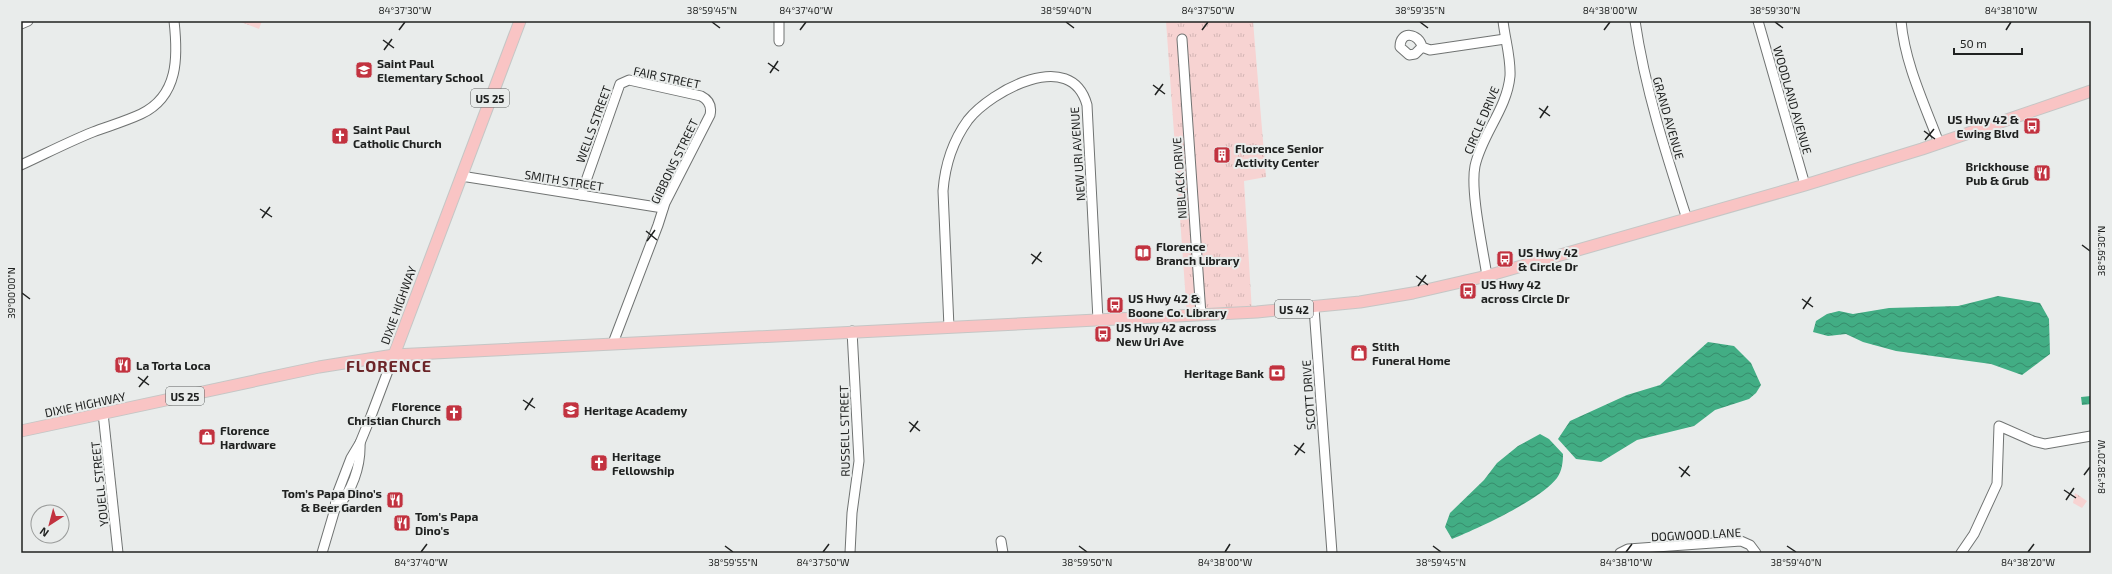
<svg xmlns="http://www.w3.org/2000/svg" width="2112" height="574" font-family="'Exo 2',sans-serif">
<defs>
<pattern id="grass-tufts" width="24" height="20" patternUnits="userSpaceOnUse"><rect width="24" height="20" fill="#f7d3d2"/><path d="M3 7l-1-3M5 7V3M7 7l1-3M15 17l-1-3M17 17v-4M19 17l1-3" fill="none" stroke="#d3b5b4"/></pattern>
<pattern id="water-waves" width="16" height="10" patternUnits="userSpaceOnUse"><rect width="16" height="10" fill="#42ad84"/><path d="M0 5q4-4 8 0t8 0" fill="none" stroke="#378c6c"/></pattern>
</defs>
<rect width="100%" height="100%" fill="#e9eceb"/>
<g fill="url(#grass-tufts)">
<path d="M238,21h24l-3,8z"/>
<path d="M1166,21h87l13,156 -22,4 8,131 -65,4z"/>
<path d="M2075,493l12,8 -5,7 -9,-5z"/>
</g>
<g fill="url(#water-waves)">
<path d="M1998,296l42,7 9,16 1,35 -28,21 -31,-11 -95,-13 -33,-9 -17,-8 -18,2 -15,-4 3,-11 11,-7 12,-3 14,3 36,-6 69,-2z"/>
<path d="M1708,342l26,4 17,17 10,22 -5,8 -7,6 -34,11 -21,16 -57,14 -36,22 -25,-3 -18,-20 12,-18 57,-26 33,-10z"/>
<path d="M2091,396v8l-9,1 -1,-8z"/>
<path d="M1540,434l9,5 14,15c0,8 -1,17 -6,24 -17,22 -78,50 -105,61l-7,-12 5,-14 34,-33 13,-17 21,-17z"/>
</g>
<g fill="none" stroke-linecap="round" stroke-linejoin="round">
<g stroke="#707372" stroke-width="11">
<g id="minor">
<path d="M1635,21c10,68 31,133 52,198"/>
<path d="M1758,21l47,164"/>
<path d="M1901,21c4,43 23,82 38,122"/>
<path d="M21,24l7,-3"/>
<path d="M1182,39l19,276"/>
<path d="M779,41v-20"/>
<path d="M1422,47l-7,7 -6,1 -9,-8c0,-17 19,-14 22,0l8,3 75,-11"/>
<path d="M21,165c24,-11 47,-23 72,-33 16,-6 33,-11 48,-18 38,-18 37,-58 33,-93"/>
<path d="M461,176l202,32"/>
<path d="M581,195l39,-111 9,-4 72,16c8,4 11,10 9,19l-45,88 -7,22 -45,118"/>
<path d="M1487,276c-4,-27 -17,-85 -12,-110 7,-32 32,-57 35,-90 1,-18 -5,-37 -7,-55"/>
<path d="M1314,308l18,245"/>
<path d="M949,327l-6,-136c2,-27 9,-49 25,-71 23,-29 103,-73 119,-15l11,215"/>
<path d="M103,413l15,140"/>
<path d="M335,509c17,-16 26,-43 25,-66"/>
<path d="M1001,541l2,12"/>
<path d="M322,553l13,-44 1,-12 15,-39 9,-15 11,-27 23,-61"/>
<path d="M850,553l2,-40 7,-52 -7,-130"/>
<path d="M1620,553l8,-4 113,-8 9,4 6,8"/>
<path d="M1961,553l13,-19 23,-50 2,-58 34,15 12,3 46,-8"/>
</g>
</g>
<g stroke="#c5c6c5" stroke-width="13">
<g id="major">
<path d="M394,355l126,-334"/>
<path d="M21,431l298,-64 75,-12 863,-43 103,-10 53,-9 74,-17 318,-91 117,-36 169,-58"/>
</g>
</g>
<use href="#minor" stroke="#fff" stroke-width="9"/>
<use href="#major" stroke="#f9c4c4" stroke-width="11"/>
</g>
<path fill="none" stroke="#202221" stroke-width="1.5" d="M712,22l8,6M1066,22l8,6M1420,22l8,6M1775,22l8,6M399,30l6,-8M800,30l6,-8M1202,30l6,-8M1604,30l6,-8M2006,30l5,-8M383,40l11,8M384,50l8,-11M768,63l11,8M770,73l8,-12M1153,85l12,9M1155,95l8,-11M1539,108l11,8M1540,118l8,-12M1924,131l11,8M1925,140l9,-11M260,209l12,8M262,218l8,-11M646,231l11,9M647,241l8,-11M2082,245l8,6M1031,254l11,8M1032,264l9,-12M1416,276l12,9M1418,286l8,-11M22,293l8,6M1802,299l11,8M1803,309l8,-12M138,377l11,8M139,387l9,-11M523,400l12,8M525,410l8,-12M909,422l11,9M910,432l8,-11M1294,445l11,8M1295,455l9,-12M1679,467l11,9M2084,475l6,-8M1681,477l8,-11M2064,490l12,8M2066,500l8,-12M725,546l8,6M1079,546l8,6M1433,546l8,6M1787,546l9,6M421,552l6,-8M823,552l6,-8M1225,552l5,-8M1626,552l6,-8M2028,552l6,-8"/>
<defs>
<g id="school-square" transform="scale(0.9)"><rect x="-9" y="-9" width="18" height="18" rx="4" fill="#c2323f" stroke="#e9eceb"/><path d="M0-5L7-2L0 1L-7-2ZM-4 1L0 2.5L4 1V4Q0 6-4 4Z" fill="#fff"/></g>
<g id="bus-square" transform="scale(0.9)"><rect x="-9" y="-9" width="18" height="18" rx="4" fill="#c2323f" stroke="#e9eceb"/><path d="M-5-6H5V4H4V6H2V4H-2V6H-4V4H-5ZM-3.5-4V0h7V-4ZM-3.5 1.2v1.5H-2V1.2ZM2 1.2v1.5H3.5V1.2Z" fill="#fff"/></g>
<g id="church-square" transform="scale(0.9)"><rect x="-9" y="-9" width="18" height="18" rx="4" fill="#c2323f" stroke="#e9eceb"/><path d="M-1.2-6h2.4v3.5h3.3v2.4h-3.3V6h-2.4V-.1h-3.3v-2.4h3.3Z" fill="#fff"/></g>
<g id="building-square" transform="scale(0.9)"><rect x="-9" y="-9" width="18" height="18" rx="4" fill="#c2323f" stroke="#e9eceb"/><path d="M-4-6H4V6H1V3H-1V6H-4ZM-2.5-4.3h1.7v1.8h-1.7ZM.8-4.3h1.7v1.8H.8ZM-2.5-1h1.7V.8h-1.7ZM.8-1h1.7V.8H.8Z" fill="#fff"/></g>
<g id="restaurant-square" transform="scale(0.9)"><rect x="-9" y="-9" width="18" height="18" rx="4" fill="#c2323f" stroke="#e9eceb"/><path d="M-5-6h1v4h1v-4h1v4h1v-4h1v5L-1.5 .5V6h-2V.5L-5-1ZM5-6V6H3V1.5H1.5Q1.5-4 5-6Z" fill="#fff"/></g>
<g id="library-square" transform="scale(0.9)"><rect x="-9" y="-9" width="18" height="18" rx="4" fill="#c2323f" stroke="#e9eceb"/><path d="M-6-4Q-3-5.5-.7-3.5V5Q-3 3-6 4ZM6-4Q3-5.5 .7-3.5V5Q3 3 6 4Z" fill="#fff"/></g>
<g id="shop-square" transform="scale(0.9)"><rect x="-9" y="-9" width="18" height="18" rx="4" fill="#c2323f" stroke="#e9eceb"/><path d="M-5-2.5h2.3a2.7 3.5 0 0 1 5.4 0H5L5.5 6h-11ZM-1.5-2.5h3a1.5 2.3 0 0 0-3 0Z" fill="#fff"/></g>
<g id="bank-square" transform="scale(0.9)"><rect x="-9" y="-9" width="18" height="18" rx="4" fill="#c2323f" stroke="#e9eceb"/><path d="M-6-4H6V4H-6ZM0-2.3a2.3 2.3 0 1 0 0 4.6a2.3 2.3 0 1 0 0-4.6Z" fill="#fff"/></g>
</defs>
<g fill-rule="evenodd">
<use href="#school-square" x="364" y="70"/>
<use href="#bus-square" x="2032" y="126"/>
<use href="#church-square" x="340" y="136"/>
<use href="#building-square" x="1222" y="155"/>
<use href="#restaurant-square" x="2042" y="173"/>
<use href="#library-square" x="1143" y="253"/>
<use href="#bus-square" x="1505" y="259"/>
<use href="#bus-square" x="1468" y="291"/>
<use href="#bus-square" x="1115" y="305"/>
<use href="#bus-square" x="1103" y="334"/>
<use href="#shop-square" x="1359" y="353"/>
<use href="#restaurant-square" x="123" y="365"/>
<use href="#bank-square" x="1277" y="373"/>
<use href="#school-square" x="571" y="410"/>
<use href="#church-square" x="454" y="413"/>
<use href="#shop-square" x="207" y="437"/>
<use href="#church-square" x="599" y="463"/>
<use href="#restaurant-square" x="395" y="500"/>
<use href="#restaurant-square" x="402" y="523"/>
</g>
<g text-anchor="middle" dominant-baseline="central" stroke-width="4" stroke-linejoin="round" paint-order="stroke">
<g fill="#e9eceb" stroke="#5c5f5e" stroke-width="1">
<rect x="471" y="89" width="38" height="18" rx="3"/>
<rect x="1275" y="300" width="38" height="18" rx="3"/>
<rect x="166" y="387" width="38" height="18" rx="3"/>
</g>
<g font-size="11" font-weight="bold" fill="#202221">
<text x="490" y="98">US 25</text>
<text x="1294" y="309">US 42</text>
<text x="185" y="396">US 25</text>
</g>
<g font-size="12" font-weight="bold" fill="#202221" stroke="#e9eceb" text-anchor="start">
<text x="377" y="63">Saint Paul<tspan x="377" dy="14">Elementary School</tspan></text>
<text x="2019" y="119" text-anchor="end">US Hwy 42 &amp;<tspan x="2019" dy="14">Ewing Blvd</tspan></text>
<text x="353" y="129">Saint Paul<tspan x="353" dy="14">Catholic Church</tspan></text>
<text x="1235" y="148">Florence Senior<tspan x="1235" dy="14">Activity Center</tspan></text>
<text x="2029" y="166" text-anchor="end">Brickhouse<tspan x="2029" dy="14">Pub &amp; Grub</tspan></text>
<text x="1156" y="246">Florence<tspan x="1156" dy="14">Branch Library</tspan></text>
<text x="1518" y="252">US Hwy 42<tspan x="1518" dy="14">&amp; Circle Dr</tspan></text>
<text x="1481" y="284">US Hwy 42<tspan x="1481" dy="14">across Circle Dr</tspan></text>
<text x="1128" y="298">US Hwy 42 &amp;<tspan x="1128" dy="14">Boone Co. Library</tspan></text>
<text x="1116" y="327">US Hwy 42 across<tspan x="1116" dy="14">New Uri Ave</tspan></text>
<text x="1372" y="346">Stith<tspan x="1372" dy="14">Funeral Home</tspan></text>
<text x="136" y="365">La Torta Loca</text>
<text x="1264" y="373" text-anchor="end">Heritage Bank</text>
<text x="441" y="406" text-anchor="end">Florence<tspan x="441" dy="14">Christian Church</tspan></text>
<text x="584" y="410">Heritage Academy</text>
<text x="220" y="430">Florence<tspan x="220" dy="14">Hardware</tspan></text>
<text x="612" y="456">Heritage<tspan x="612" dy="14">Fellowship</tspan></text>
<text x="382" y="493" text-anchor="end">Tom’s Papa Dino’s<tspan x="382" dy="14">&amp; Beer Garden</tspan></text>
<text x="415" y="516">Tom's Papa<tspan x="415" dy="14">Dino's</tspan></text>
</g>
<g font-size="12" fill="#202221" stroke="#e9eceb">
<text transform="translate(667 77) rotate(12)">FAIR STREET</text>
<text transform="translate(1793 100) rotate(74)">WOODLAND AVENUE</text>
<text transform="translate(1669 118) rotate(74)">GRAND AVENUE</text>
<text transform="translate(1481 120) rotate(-67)">CIRCLE DRIVE</text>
<text transform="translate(593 124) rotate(-70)">WELLS STREET</text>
<text transform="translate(1077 154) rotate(-94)">NEW URI AVENUE</text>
<text transform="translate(674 161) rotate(-64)">GIBBONS STREET</text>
<text transform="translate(1179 178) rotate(-94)">NIBLACK DRIVE</text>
<text transform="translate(564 180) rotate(9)">SMITH STREET</text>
<text transform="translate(398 305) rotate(-70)">DIXIE HIGHWAY</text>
<text transform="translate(1308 395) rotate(-94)">SCOTT DRIVE</text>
<text transform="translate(85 404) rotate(-12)">DIXIE HIGHWAY</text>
<text transform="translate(844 431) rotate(-91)">RUSSELL STREET</text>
<text transform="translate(99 484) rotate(-96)">YOUELL STREET</text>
<text transform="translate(1696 534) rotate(-3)">DOGWOOD LANE</text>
</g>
<g font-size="16" font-weight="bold" letter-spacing="1" fill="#6b2528" stroke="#e9eceb">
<text x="389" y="365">FLORENCE</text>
</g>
</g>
<rect width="2112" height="574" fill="none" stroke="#e9eceb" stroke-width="44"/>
<g transform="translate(50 524) rotate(216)"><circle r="19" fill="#e9eceb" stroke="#999b9a"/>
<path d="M0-3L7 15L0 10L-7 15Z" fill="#c2323f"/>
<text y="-6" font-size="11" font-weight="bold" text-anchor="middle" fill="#202221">N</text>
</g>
<path d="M1954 48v6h68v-6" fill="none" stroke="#202221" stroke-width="2"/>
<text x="1960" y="48" font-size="12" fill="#202221" stroke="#e9eceb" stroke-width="3" paint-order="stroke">50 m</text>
<rect x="22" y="22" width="2068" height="530" fill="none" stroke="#202221" stroke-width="1.5"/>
<g font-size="10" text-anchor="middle" fill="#202221">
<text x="405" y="14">84°37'30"W</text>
<text x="712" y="14">38°59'45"N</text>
<text x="806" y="14">84°37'40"W</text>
<text x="1066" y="14">38°59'40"N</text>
<text x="1208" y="14">84°37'50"W</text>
<text x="1420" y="14">38°59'35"N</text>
<text x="1610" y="14">84°38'00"W</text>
<text x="1775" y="14">38°59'30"N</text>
<text x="2011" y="14">84°38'10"W</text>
<text transform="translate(2101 251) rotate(-90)" y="4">38°59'30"N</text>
<text transform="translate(11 293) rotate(-90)" y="4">39°00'00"N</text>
<text transform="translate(2101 467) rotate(-90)" y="4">84°38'20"W</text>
<text x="421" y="566">84°37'40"W</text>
<text x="733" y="566">38°59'55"N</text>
<text x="823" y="566">84°37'50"W</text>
<text x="1087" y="566">38°59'50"N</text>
<text x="1225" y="566">84°38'00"W</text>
<text x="1441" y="566">38°59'45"N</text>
<text x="1626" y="566">84°38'10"W</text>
<text x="1796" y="566">38°59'40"N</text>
<text x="2028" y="566">84°38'20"W</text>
</g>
</svg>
